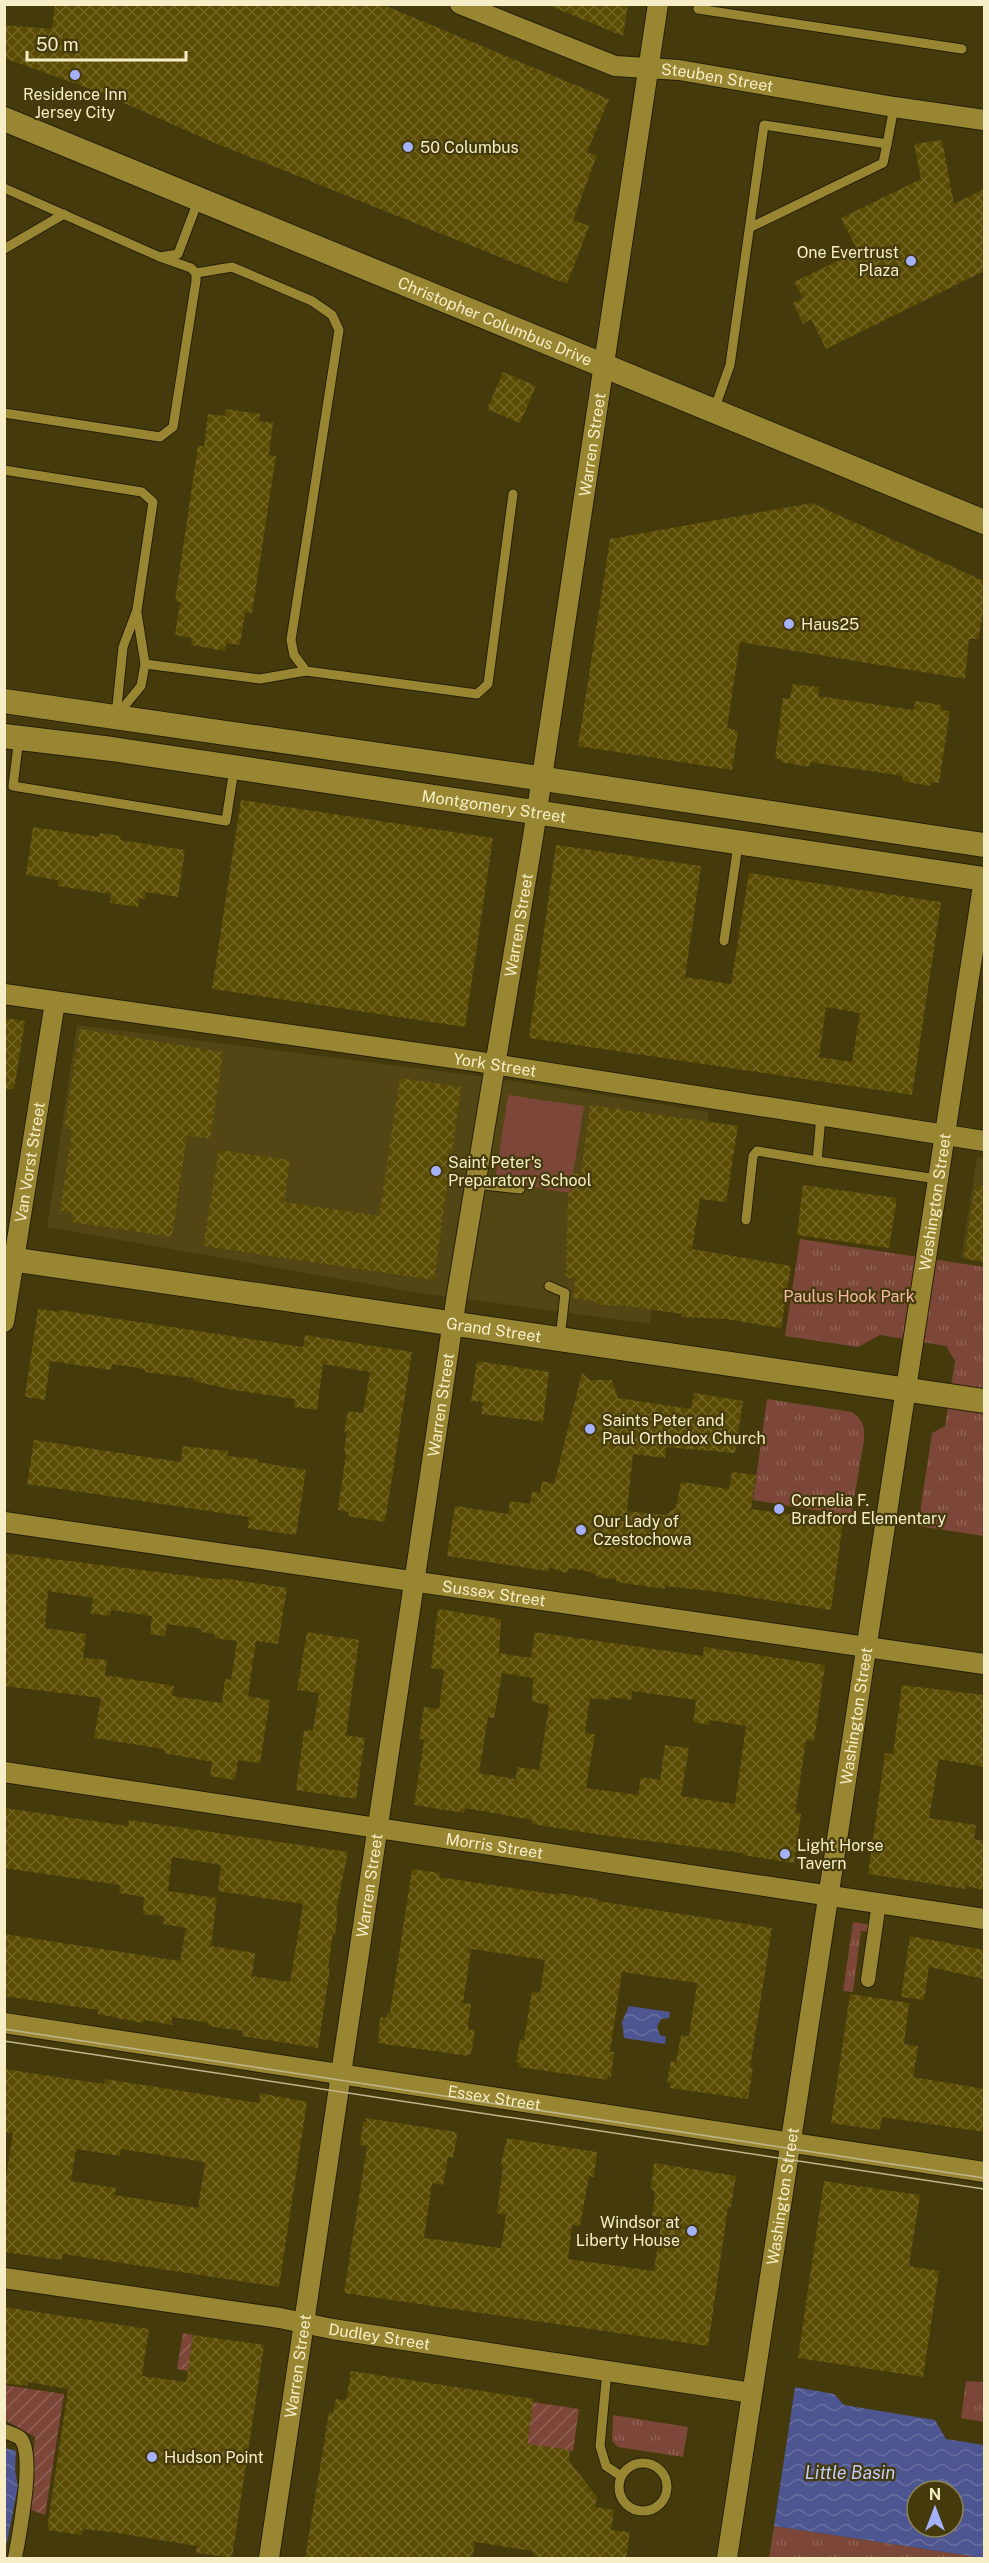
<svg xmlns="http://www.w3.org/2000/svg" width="989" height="2563" font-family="'Public Sans',sans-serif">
<defs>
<pattern id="grass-tufts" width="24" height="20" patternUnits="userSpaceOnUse" patternTransform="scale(1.5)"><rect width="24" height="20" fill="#7c4738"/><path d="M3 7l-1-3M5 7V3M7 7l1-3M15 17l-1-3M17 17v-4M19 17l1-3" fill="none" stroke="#8f6253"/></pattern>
<pattern id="garden-furrows" width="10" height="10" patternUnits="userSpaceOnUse" patternTransform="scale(1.5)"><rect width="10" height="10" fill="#7c4738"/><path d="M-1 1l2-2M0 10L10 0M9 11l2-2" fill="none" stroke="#8f6253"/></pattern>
<pattern id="water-waves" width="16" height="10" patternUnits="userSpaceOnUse" patternTransform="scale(1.5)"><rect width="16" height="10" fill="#4e5691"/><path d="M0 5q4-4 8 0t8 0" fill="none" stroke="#686f9f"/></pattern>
<pattern id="building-cross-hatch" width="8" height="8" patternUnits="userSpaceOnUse" patternTransform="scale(1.5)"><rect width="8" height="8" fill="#594b02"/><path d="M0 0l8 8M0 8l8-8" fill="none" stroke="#726525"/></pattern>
</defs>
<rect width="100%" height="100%" fill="#443a0c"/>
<g fill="#514614">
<path d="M77,1025l410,52 222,35 -15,108 -35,37 -9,67 -237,-32 -366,-65z"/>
<path d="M977,1157l7,2v103l-23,-4z"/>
</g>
<g fill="url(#grass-tufts)">
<path d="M800,1239l184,28v269l-66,-10 14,-93 13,-7 10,-65 -9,-15 -66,-11 -22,12 -73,-11z"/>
<path d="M767,1399l85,13c11,8 13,15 12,28l-13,76 -98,-16z"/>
<path d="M853,1922l17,3 -1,7 -8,-1 -8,61 -10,-1z"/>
<path d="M966,2381l18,1 -1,18 1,1v21l-23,-4z"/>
<path d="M613,2415l75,12 -5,30 -65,-10 -6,-6z"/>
<path d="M774,2526l210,32h-215z"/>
</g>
<g fill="url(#garden-furrows)">
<path d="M183,2333l10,2 -5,36 -11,-2z"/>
<path d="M4,2385l60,9 -19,121 -17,-6 7,-72 -30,-17z"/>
<path d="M533,2402l46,7 -6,42 -46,-7z"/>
</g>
<path fill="#7c4738" d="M508,1095l76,11 -14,87 -75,-12z"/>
<g fill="url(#water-waves)" fill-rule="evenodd">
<path d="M629,2006l41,6 -1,6 -8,1 -4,8 3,8 6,2 -1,7 -41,-6 -2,-16z"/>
<path d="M795,2387l39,7 10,11 91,15 11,19 38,6v113l-210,-32zM917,2491h36v36h-36z"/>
<path d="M5,2448l11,3 -1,20 3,15 -13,66z"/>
</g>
<g fill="url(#building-cross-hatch)" fill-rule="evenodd">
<path d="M55,4h326l228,95 -22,53 10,3 -24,65 16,6 -22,58 -352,-141 -116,-51 -95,-34v-33l48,4z"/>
<path d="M548,4h80l-5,32 -75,-31z"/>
<path d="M942,140l12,64 30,-15v82l-158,78 -15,-30 -8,5 -10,-21 10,-5 -9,-16 64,-31 -17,-33 80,-39 -7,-35z"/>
<path d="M503,372l33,14 -16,37 -33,-14z"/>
<path d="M226,409l34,5 -1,7 14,2 -4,32 7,1 -24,157 -7,-1 -5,33 -14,-2 -1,8 -34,-6 1,-7 -17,-3 5,-33 -5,-1 23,-155h6l4,-32 17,2z"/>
<path d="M812,503l172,78v28l-6,30h-9l-4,40 -225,-37 -13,86 11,3 -6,39 -154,-24 32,-207z"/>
<path d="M793,684l26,3 -1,9 96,14 1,-9 27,4 -1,5 9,1 -11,72 -8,-1 -1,4 -28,-5 1,-5 -93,-14v5l-29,-5 1,-2 -7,-2 8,-60 7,1z"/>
<path d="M241,800l252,38 -28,189 -253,-38z"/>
<path d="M33,827l66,10 1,-4 21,3 -1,4 65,10 -7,47 -32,-5 -1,7 -6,-1 -1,9 -28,-4 1,-9 -53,-8v-6l-32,-5z"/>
<path d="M556,845l145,21 -16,111 46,7 18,-111 192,29 -29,193 -383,-57zM826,1007l34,6 -8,49 -33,-5z"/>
<path d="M4,1018l21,3 -11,68h-10z"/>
<path d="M80,1029l143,23 -13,87 -23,-4 -15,102 -101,-15 1,-9 -12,-2 12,-81 -8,-2z"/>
<path d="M400,1078l61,9 -27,193 -231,-34 16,-96 71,10 -6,42 95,14z"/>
<path d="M590,1105l148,21 -12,76 -26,-3 -8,50 99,17 -10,62 -55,-9 -45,-2 1,-3 -63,-9 -4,1 -18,-2 -3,-3 -21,-3 2,-20h-9l2,-85h3l2,-20 8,1z"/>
<path d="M803,1185l94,13 -8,50 -92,-13z"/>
<path d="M975,1185l9,1v76l-20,-3z"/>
<path d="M38,1309l21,3v-2l244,37 2,-12 107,17 -27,170 -37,-6 1,-4 -11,-2 8,-57 -2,-1 3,-20 -3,-1 4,-20 15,2 7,-41 -47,-8 -6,46 -23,-3 1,-8 -61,-9 -41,-9 1,-3 -50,-6 1,-3 -33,-5 -1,6 -61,-9 -5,39 -20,-3z"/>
<path d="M477,1361l72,11 -6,50 -62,-8 2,-12 -12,-1z"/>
<path d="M582,1373l8,7h22l6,18 73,11 3,-16 49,8 -8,52 -69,-6 -1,11 -32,-4 -6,57 38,4 11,-7 5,-26 48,7 3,-17 24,3 -5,34 51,7 6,-3 7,1 3,5 25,3 -12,88 -112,-18 -54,-6v3l-49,-7v-3l-16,-1 -9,-6 -21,-4 -4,5 -17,-6 -1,4 -101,-15 8,-50 53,8 2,-13 20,3 2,-12 8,1 2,-12 12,3z"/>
<path d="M34,1440l146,22 3,-16 45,5 -1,5 31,3v3l48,8 -10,65 -48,-7 1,-11 -222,-33z"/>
<path d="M4,1553l219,27v-2l64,10 -9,56 -22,-3 -8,55 22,4 -10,63 -22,-3 -3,20 -25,-4 2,-14 -48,-9v-4l-70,-11 7,-40 -97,-12zM48,1591l45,7 -2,16 19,2 1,-6 41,6 -2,18 15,2 2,-12 35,5 -1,3 14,2 -1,4 23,3 -6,39 -6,-1 -3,24 -50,-7 2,-10 -69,-11 2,-15 -24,-2 3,-24 -41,-6z"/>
<path d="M438,1609l63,10 -2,34 32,5 4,-26 168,24 1,-9 121,18 -11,76 -8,-1 -7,48 -4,25 6,1 -7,49 -51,-8v-2l-141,-18 -70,-11v-4l-67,-12 -1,5 -50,-8 10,-65 -5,-1 5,-32 15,2 5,-39 -13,-2zM502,1673l31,5 -1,24 17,3 -10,65 -22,-3 -1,12 -37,-6 9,-56 6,1zM632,1691l64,9 -3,22 16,3 1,-5 36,6 -11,78 -54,-8 8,-48 -24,-3 -5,35 -19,-3 -3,18 -52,-7 9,-54 -10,-1 5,-35 20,2 1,-3 20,3z"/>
<path d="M307,1632l52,8 -13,95 19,3 -9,61 -60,-9 8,-59 9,-1 6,-37 -22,-3z"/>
<path d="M902,1685l82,10v72l-45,-8 -10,59 47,7 -2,14 10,2v49l-18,-4 -1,3 -97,-15 17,-121 8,1z"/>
<path d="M4,1808l124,18 1,-6 219,32 -12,58 2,1 -3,23 -2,-1 -5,34 2,1 -12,80 -76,-12 1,-5 -35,-5 1,-3 -37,-6v8l-28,-5 -1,3 -45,-9v-4l-94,-14v-62l176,27 6,-33 -23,-4 1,-8 -21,-2 1,-17 -25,-4 1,-8 -116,-17zM172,1857l49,8 -3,26 85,13 -13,78 -38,-6 3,-23 -44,-7 6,-48 -49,-7z"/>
<path d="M412,1869l28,4 -1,4 120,18v-2l39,6 -1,2 175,27 -22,140h3l-5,31 -78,-11v-5l-3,-1 4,-21 5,1 5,-27 8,1 8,-53 -75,-11 -12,80h4l-3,25 -3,-1 -1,4 -88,-13 1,-4 -4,-1 4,-23 4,1 8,-49 8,2 5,-33 -74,-11 -8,54 8,1 -3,21 1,5h6l-4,24h-3v2l-90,-13 2,-26 6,1 1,-5h3z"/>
<path d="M910,1936l74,14v29l-55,-12 -5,33 -23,-3z"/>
<path d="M850,1994l59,9 -5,41 14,2 -5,31 71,12v43l-102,-15 -2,13 -49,-7z"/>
<path d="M4,2069l100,15 1,-5 154,24 1,-10 47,9 -28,185 -216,-33 -1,6 -58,-8v-62l9,-57 -9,-1zM76,2149l44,7 1,-7 84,13 -7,46 -84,-13 2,-7 -45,-7z"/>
<path d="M366,2118l90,14 1,5 -4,21 -5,-1 -5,28 -11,-2 -8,55 77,10 5,-33 -9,-2 6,-47 -2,-3 6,-25 90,14 -3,25 -5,-1 -9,50 -8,-1 -4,34 86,12 8,-54 -10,-1 3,-24 -4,-4 3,-25 82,13 -5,31h-3l-20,139 -364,-53 23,-147 -7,-1 3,-23h3z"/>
<path d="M824,2181l96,14 -11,71 30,5 -16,106 -125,-19z"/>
<path d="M4,2307l145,22 -7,47 44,6 7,-47 71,10 -32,213 -36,-5 1,-7 -86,-14 -28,-3 -2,6 -34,-5 21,-141 -40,-7 -1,4 -23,-3z"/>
<path d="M351,2371l183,28 -7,45 43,6 -1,11 28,36 -2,10 19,3 -3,20 19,2 -4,27h-89l-5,-8 -57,-9 -3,17h-167l24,-147 4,1 3,-14 10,2z"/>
</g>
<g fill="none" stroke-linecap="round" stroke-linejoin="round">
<g stroke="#272107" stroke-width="11">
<g id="service">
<path d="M699,4l-1,5 264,40"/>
<path d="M4,188l156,69 18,-3 20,-53"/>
<path d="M751,227l132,-64 4,-19"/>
<path d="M4,249l60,-35"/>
<path d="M196,273l36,-6 80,34 20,14 7,15 -48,310 3,15 12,16 171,23 11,-10 25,-190"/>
<path d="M714,410l16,-45 34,-240 123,19 7,-37"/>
<path d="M4,413l156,24 13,-10 23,-146v-8l-5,-5 -31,-11"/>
<path d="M4,470l138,22 11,10 -16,108 -14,37 -7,69"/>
<path d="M145,664l115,15 46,-8"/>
<path d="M117,715l24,-29 4,-22 -8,-51"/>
<path d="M19,738l-6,48 213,35 8,-52"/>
<path d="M724,941l14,-96"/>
<path d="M821,1116l-4,45 120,18"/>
<path d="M475,1184l45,5"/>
<path d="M746,1220l7,-64 4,-5 60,10"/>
<path d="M549,1286l16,7 -5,46"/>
<path d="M607,2371l-7,75 6,20 15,10"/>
<circle cx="643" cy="2487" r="24"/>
</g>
</g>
<g stroke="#272107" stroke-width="16">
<g id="pedestrian">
<path d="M868,1980l11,-78"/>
<path d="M4,2431c5,2 13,4 17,8 14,18 -2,96 -6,119"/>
</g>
</g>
<g stroke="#272107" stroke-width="22">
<g id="minor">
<path id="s1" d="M460,4l155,62 64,4 215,37 90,13"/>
<path id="s2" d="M4,994l463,66 517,81"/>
<path id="s3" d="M4,1322l51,-320"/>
<path id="s4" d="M4,1522l980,142"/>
<path id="s5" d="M4,1772l980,147"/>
<path id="s6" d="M4,2023l980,149"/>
<path id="s7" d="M4,2278l276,40 52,11 420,64"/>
<path id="s8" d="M269,2558l188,-1264 76,-457 125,-833"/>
<path id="s9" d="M727,2558l257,-1679"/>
</g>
</g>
<g stroke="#272107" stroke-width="26">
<g id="tertiary">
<path id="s10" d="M4,119l980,403"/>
<path d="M4,701l507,73 473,71"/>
<path id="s11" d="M4,736l108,13 872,130"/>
<path id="s12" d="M4,1258l980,143"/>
</g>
</g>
<use href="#service" stroke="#998632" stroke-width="9"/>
<use href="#pedestrian" stroke="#998632" stroke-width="14"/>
<use href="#minor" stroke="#998632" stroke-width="20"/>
<use href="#tertiary" stroke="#998632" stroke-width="24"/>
<g stroke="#c0b68d" stroke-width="1.5">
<path d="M4,2029l980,149"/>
<path d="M4,2041l980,148"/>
</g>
</g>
<g fill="#a5b1fc" stroke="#443a0c" stroke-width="2">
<circle cx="75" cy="75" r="6"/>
<circle cx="408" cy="147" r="6"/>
<circle cx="911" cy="261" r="6"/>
<circle cx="789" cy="624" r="6"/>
<circle cx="436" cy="1171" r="6"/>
<circle cx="590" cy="1429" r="6"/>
<circle cx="779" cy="1509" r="6"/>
<circle cx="581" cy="1530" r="6"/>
<circle cx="785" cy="1854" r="6"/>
<circle cx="692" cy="2231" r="6"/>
<circle cx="152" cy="2457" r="6"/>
</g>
<g text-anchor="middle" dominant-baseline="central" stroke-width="4.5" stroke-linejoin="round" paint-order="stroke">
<g font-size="16" fill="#f7edc6" stroke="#443a0c">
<text stroke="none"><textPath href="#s1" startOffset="270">Steuben Street</textPath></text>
<text stroke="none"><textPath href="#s10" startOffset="531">Christopher Columbus Drive</textPath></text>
<text stroke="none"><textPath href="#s8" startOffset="2138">Warren Street</textPath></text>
<text stroke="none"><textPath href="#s11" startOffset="495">Montgomery Street</textPath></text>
<text stroke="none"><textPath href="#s8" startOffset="1652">Warren Street</textPath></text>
<text stroke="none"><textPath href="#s2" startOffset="496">York Street</textPath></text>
<text stroke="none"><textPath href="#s3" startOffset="162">Van Vorst Street</textPath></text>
<text stroke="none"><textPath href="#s9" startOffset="1372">Washington Street</textPath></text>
<text stroke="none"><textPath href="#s12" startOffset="495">Grand Street</textPath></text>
<text stroke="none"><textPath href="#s8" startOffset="1166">Warren Street</textPath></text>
<text stroke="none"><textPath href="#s4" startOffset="495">Sussex Street</textPath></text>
<text stroke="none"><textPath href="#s9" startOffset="852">Washington Street</textPath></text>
<text stroke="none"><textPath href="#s5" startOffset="496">Morris Street</textPath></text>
<text stroke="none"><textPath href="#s8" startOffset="680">Warren Street</textPath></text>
<text stroke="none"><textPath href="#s6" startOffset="496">Essex Street</textPath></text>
<text stroke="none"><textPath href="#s9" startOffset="366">Washington Street</textPath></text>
<text stroke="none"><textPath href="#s7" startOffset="380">Dudley Street</textPath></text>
<text stroke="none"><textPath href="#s8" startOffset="194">Warren Street</textPath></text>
</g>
<g font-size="16" fill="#f7edc6" stroke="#443a0c" text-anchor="start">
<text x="75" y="94" text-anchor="middle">Residence Inn<tspan x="75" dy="18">Jersey City</tspan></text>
<text x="420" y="147">50 Columbus</text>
<text x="899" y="252" text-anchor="end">One Evertrust<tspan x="899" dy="18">Plaza</tspan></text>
<text x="801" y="624">Haus25</text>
<text x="448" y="1162">Saint Peter's<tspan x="448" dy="18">Preparatory School</tspan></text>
<text x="602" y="1420">Saints Peter and<tspan x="602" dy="18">Paul Orthodox Church</tspan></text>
<text x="791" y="1500">Cornelia F.<tspan x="791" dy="18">Bradford Elementary</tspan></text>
<text x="593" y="1521">Our Lady of<tspan x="593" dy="18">Czestochowa</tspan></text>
<text x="797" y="1845">Light Horse<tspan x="797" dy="18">Tavern</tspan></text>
<text x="680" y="2222" text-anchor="end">Windsor at<tspan x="680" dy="18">Liberty House</tspan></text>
<text x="164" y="2457">Hudson Point</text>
</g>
<g font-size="16" fill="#f6b9a8" stroke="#443a0c">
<text x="849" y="1296">Paulus Hook Park</text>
</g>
<g font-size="18" font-style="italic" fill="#c0caff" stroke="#443a0c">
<text x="850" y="2472">Little Basin</text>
</g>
</g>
<rect width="989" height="2563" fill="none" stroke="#f7edc6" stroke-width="12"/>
<g transform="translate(935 2509)"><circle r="28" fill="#443a0c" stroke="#8c8256" stroke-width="1.5"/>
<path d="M0-4.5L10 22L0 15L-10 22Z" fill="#a5b1fc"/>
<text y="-9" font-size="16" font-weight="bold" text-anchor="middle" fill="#f7edc6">N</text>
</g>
<path d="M27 51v9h159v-9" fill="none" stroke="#f7edc6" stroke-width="3"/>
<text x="36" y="51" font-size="18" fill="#f7edc6" stroke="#443a0c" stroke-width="4.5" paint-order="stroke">50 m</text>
</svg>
